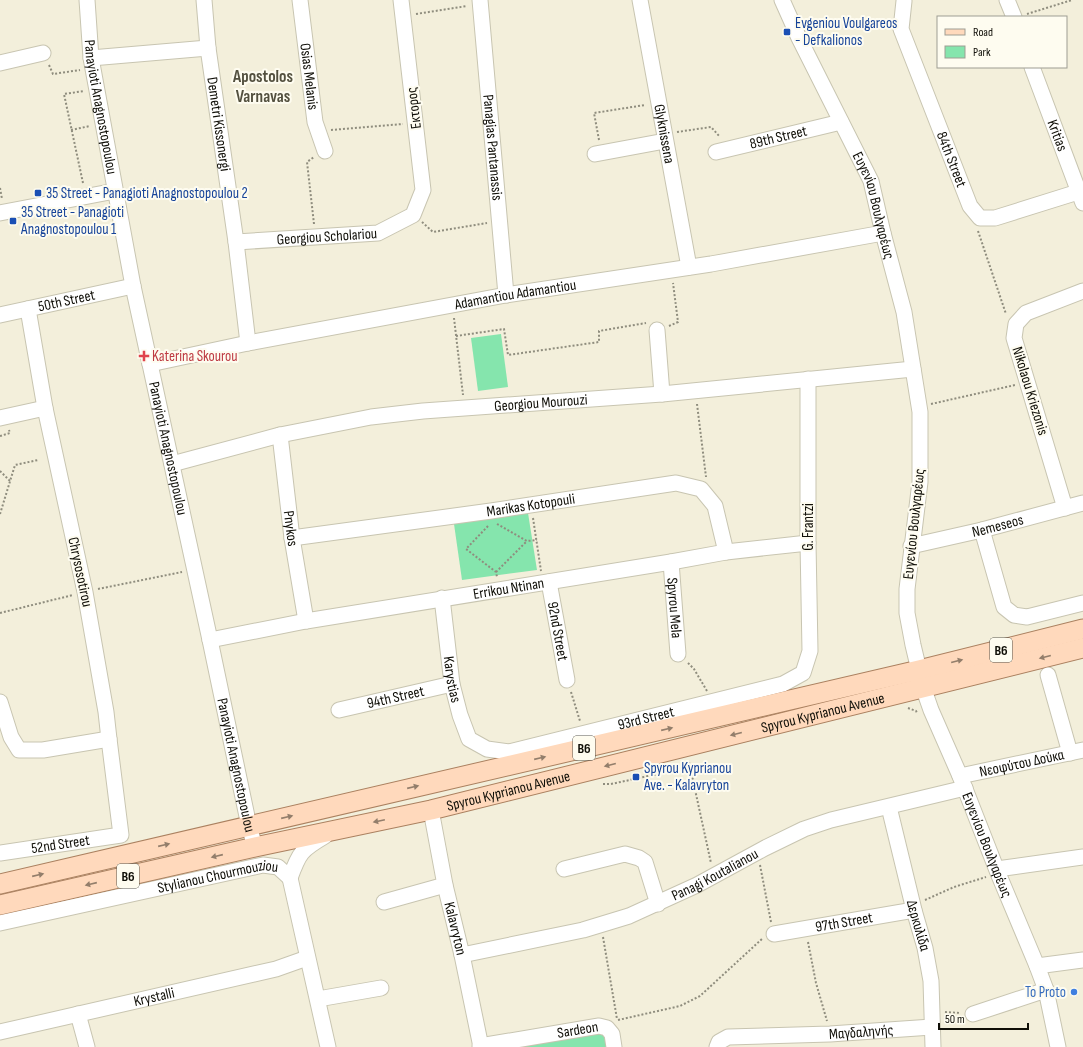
<svg xmlns="http://www.w3.org/2000/svg" width="1083" height="1047" font-family="'Sofia Sans Condensed',sans-serif">
<rect width="100%" height="100%" fill="#f3efdb"/>
<g fill="#85e5ad">
<path d="M501,334l7,53 -30,4 -7,-53z"/>
<path d="M528,513l9,57 -75,10 -8,-56z"/>
<path d="M595,1033l9,2 5,12h-103z"/>
</g>
<g fill="none" stroke-linecap="round" stroke-linejoin="round">
<g stroke="#c8c5b1" stroke-width="17">
<g id="minor">
<path id="s1" d="M87,0l4,58 42,228 77,354 39,186 6,21"/>
<path id="s2" d="M204,0l4,48 28,194 12,101"/>
<path id="s3" d="M300,0l15,122 10,29"/>
<path id="s4" d="M480,0l26,295"/>
<path id="s5" d="M640,0l49,267"/>
<path id="s6" d="M782,0l17,38 72,143 12,52 21,79 16,100v70l-13,107v24l6,32 10,42 8,23 29,66 38,97 39,93 9,24 12,57"/>
<path d="M1007,0l7,17"/>
<path id="s7" d="M904,1l-3,28 69,177 10,12h15l83,-26"/>
<path d="M91,58l117,-10"/>
<path d="M0,63l43,-10"/>
<path id="s8" d="M1032,67l51,136"/>
<path id="s9" d="M716,152l125,-30"/>
<path d="M595,154l70,-13"/>
<path d="M0,213l115,-22"/>
<path id="s10" d="M236,242l142,-9 35,-18 10,-25 -22,-190"/>
<path id="s11" d="M0,315l133,-29"/>
<path d="M657,330l5,64"/>
<path id="s12" d="M150,364l98,-21 258,-48 205,-31 172,-31"/>
<path d="M0,418l45,-10"/>
<path id="s13" d="M280,435l12,103 14,83"/>
<path id="s14" d="M172,464l108,-29 91,-18 52,-6 239,-17 251,-25"/>
<path d="M1065,508l-51,-170 2,-14 10,-11 57,-22"/>
<path d="M982,530l22,77 10,8 13,2 56,-14"/>
<path id="s15" d="M292,538l199,-27 185,-28 25,6 14,17 11,46"/>
<path id="s16" d="M911,546l71,-16 101,-27"/>
<path id="s17" d="M671,562l7,92"/>
<path id="s18" d="M549,582l18,98"/>
<path id="s19" d="M442,598l10,86 8,31 9,24 18,10 22,3 274,-68 20,-11 7,-22 -2,-108v-164"/>
<path id="s20" d="M210,640l96,-19 365,-59 55,-10 82,-9"/>
<path d="M1048,675l22,78"/>
<path d="M0,702l11,35 8,13h24l66,-11"/>
<path id="s21" d="M339,710l113,-26"/>
<path id="s22" d="M960,776l123,-26"/>
<path id="s23" d="M889,807l25,103 11,38 6,33 2,66"/>
<path id="s24" d="M431,810l14,75 17,70 19,92"/>
<path id="s25" d="M0,853l121,-18 -12,-96 -3,-27 -21,-120 -40,-184 -17,-99"/>
<path d="M564,869l61,-15 14,4 6,4 13,42"/>
<path d="M997,869l86,-12"/>
<path d="M290,878l38,169"/>
<path d="M290,878c9,-25 11,-28 35,-42"/>
<path d="M384,902l61,-17"/>
<path id="s26" d="M0,923l263,-58 15,2 12,11"/>
<path id="s27" d="M774,934l140,-24"/>
<path id="s28" d="M462,955l121,-25 46,-14 68,-31 68,-37 39,-19 27,-9 134,-32"/>
<path d="M1037,966l46,-6"/>
<path d="M318,999l63,-11"/>
<path d="M78,1014l9,33"/>
<path d="M973,1014l73,-24"/>
<path id="s29" d="M0,1032l276,-63 31,-11"/>
<path id="s30" d="M480,1046l119,-20 8,2 5,6 2,13"/>
<path id="s31" d="M717,1047l2,-5 9,-5 102,-3 102,-7"/>
</g>
</g>
<g stroke="#ab8160" stroke-width="21">
<g id="major">
<path d="M0,884l919,-214 164,-41"/>
<path id="s32" d="M0,905l255,-58 176,-37 652,-162"/>
</g>
</g>
<g stroke="#8f8d7e" stroke-width="2" stroke-dasharray="2 2" stroke-linecap="butt">
<path d="M416,14l51,-8"/>
<path d="M1027,14l45,-14"/>
<path d="M49,65l4,9 27,-4"/>
<path d="M71,130l19,-4"/>
<path d="M331,130l72,-6"/>
<path d="M677,132l34,-5 9,10"/>
<path d="M599,140l-5,-27 51,-8"/>
<path d="M83,183l-19,-89 20,-3"/>
<path d="M0,188l2,11"/>
<path d="M422,222l11,10 54,-9"/>
<path d="M314,224l-7,-62 7,-5"/>
<path d="M978,231l28,83"/>
<path d="M454,318l9,77"/>
<path d="M669,326l9,-4 -5,-39"/>
<path d="M456,336l48,-7 4,26 91,-13v-11l47,-8"/>
<path d="M697,404l9,73"/>
<path d="M931,404l84,-19"/>
<path d="M0,436l10,-3 -1,-3"/>
<path d="M0,471l10,10"/>
<path d="M0,514l15,-49 23,-5"/>
<path d="M533,518l8,53"/>
<path d="M497,524l30,17 10,-1"/>
<path d="M488,526l-22,23 30,23 1,5"/>
<path d="M496,572l31,-31"/>
<path d="M98,589l84,-17"/>
<path d="M0,613l73,-18"/>
<path d="M688,663l6,6 13,22"/>
<path d="M571,692l9,29"/>
<path d="M908,708l8,3 1,2"/>
<path d="M689,762l22,101"/>
<path d="M603,784h8l56,-12 8,-7"/>
<path d="M760,865l11,57"/>
<path d="M925,900l29,-13 32,-10"/>
<path d="M603,937l14,82"/>
<path d="M808,942l8,41 11,38"/>
<path d="M945,1012l16,1"/>
<path d="M618,1020l62,-14 20,-10 63,-58"/>
</g>
<use href="#minor" stroke="#fff" stroke-width="15"/>
<use href="#major" stroke="#ffd9bc" stroke-width="19"/>
</g>
<defs><path id="oneway-solid" d="M-6-.8H1V-3.2L6.5 0L1 3.2V.8H-6Z"/></defs>
<g fill="#937e6b">
<use href="#oneway-solid" transform="translate(1045 657) rotate(166)"/>
<use href="#oneway-solid" transform="translate(957 661) rotate(-14)"/>
<use href="#oneway-solid" transform="translate(667 729) rotate(-13)"/>
<use href="#oneway-solid" transform="translate(736 734) rotate(166)"/>
<use href="#oneway-solid" transform="translate(540 758) rotate(-13)"/>
<use href="#oneway-solid" transform="translate(610 765) rotate(166)"/>
<use href="#oneway-solid" transform="translate(413 787) rotate(-13)"/>
<use href="#oneway-solid" transform="translate(287 817) rotate(-13)"/>
<use href="#oneway-solid" transform="translate(379 821) rotate(168)"/>
<use href="#oneway-solid" transform="translate(164 845) rotate(-13)"/>
<use href="#oneway-solid" transform="translate(217 856) rotate(167)"/>
<use href="#oneway-solid" transform="translate(38 875) rotate(-13)"/>
<use href="#oneway-solid" transform="translate(91 884) rotate(167)"/>
</g>
<g fill="#1a4fb4" stroke="#fefcf0" stroke-width="1.5">
<rect x="783" y="28" width="8" height="8" rx="2"/>
<rect x="34" y="189" width="8" height="8" rx="2"/>
<rect x="9" y="217" width="8" height="8" rx="2"/>
<rect x="632" y="773" width="8" height="8" rx="2"/>
</g>
<path fill="#e0444e" stroke="#fefcf0" stroke-width="1.5" d="M142 350h4v4h4v4h-4v4h-4v-4h-4v-4h4z"/>
<circle fill="#3f7fe0" stroke="#fefcf0" stroke-width="1.5" cx="1074" cy="992" r="4"/>
<g text-anchor="middle" dominant-baseline="central" stroke-width="4" stroke-linejoin="round" paint-order="stroke">
<g fill="#fefcf0" stroke="#57554d" stroke-width="1">
<rect x="990" y="638" width="22" height="24" rx="3"/>
<rect x="573" y="736" width="22" height="24" rx="3"/>
<rect x="117" y="864" width="22" height="24" rx="3"/>
</g>
<g font-size="14" font-weight="bold" fill="#0f0e07">
<text x="1001" y="650">B6</text>
<text x="584" y="748">B6</text>
<text x="128" y="876">B6</text>
</g>
<g font-size="15" fill="#164399" stroke="#fefcf0" text-anchor="start">
<text x="795" y="23">Evgeniou Voulgareos<tspan x="795" dy="17">- Defkalionos</tspan></text>
<text x="46" y="193">35 Street - Panagioti Anagnostopoulou 2</text>
<text x="21" y="212">35 Street - Panagioti<tspan x="21" dy="17">Anagnostopoulou 1</tspan></text>
<text x="644" y="768">Spyrou Kyprianou<tspan x="644" dy="17">Ave. - Kalavryton</tspan></text>
</g>
<g font-size="15" fill="#0f0e07" stroke="#fefcf0">
<text stroke="none"><textPath href="#s3" startOffset="77">Osias Melanis</textPath></text>
<text stroke="none"><textPath href="#s1" startOffset="108">Panayioti Anagnostopoulou</textPath></text>
<text transform="translate(414 108) rotate(-97)">Εκτορος</text>
<text stroke="none"><textPath href="#s2" startOffset="125">Demetri Kissonergi</textPath></text>
<text stroke="none"><textPath href="#s5" startOffset="136">Glyknissena</textPath></text>
<text stroke="none"><textPath href="#s8" startOffset="73">Kritias</textPath></text>
<text stroke="none"><textPath href="#s9" startOffset="64">89th Street</textPath></text>
<text stroke="none"><textPath href="#s4" startOffset="148">Panagias Pantanassis</textPath></text>
<text stroke="none"><textPath href="#s7" startOffset="168">84th Street</textPath></text>
<text stroke="none"><textPath href="#s6" startOffset="226">Ευγενίου Βουλγαρέως</textPath></text>
<text stroke="none"><textPath href="#s10" startOffset="91">Georgiou Scholariou</textPath></text>
<text stroke="none"><textPath href="#s12" startOffset="372">Adamantiou Adamantiou</textPath></text>
<text stroke="none"><textPath href="#s11" startOffset="68">50th Street</textPath></text>
<text transform="translate(1030 391) rotate(73)">Nikolaou Kriezonis</text>
<text stroke="none"><textPath href="#s14" startOffset="375">Georgiou Mourouzi</textPath></text>
<text stroke="none"><textPath href="#s1" startOffset="456">Panayioti Anagnostopoulou</textPath></text>
<text stroke="none"><textPath href="#s15" startOffset="241">Marikas Kotopouli</textPath></text>
<text transform="translate(914 524) rotate(-84)">Ευγενίου Βουλγαρέως</text>
<text stroke="none"><textPath href="#s16" startOffset="89">Nemeseos</textPath></text>
<text transform="translate(808 527) rotate(-90)">G. Frantzi</text>
<text stroke="none"><textPath href="#s13" startOffset="94">Pnykos</textPath></text>
<text transform="translate(80 572) rotate(78)">Chrysosotirou</text>
<text stroke="none"><textPath href="#s20" startOffset="303">Errikou Ntinan</textPath></text>
<text stroke="none"><textPath href="#s17" startOffset="46">Spyrou Mela</textPath></text>
<text stroke="none"><textPath href="#s18" startOffset="50">92nd Street</textPath></text>
<text stroke="none"><textPath href="#s19" startOffset="82">Karystias</textPath></text>
<text stroke="none"><textPath href="#s21" startOffset="58">94th Street</textPath></text>
<text stroke="none"><textPath href="#s32" startOffset="845">Spyrou Kyprianou Avenue</textPath></text>
<text stroke="none"><textPath href="#s19" startOffset="328">93rd Street</textPath></text>
<text stroke="none"><textPath href="#s22" startOffset="63">Νεοφύτου Δούκα</textPath></text>
<text stroke="none"><textPath href="#s1" startOffset="780">Panayioti Anagnostopoulou</textPath></text>
<text stroke="none"><textPath href="#s32" startOffset="521">Spyrou Kyprianou Avenue</textPath></text>
<text stroke="none"><textPath href="#s25" startOffset="61">52nd Street</textPath></text>
<text stroke="none"><textPath href="#s6" startOffset="886">Ευγενίου Βουλγαρέως</textPath></text>
<text stroke="none"><textPath href="#s28" startOffset="267">Panagi Koutalianou</textPath></text>
<text stroke="none"><textPath href="#s26" startOffset="223">Stylianou Chourmouziou</textPath></text>
<text stroke="none"><textPath href="#s27" startOffset="71">97th Street</textPath></text>
<text stroke="none"><textPath href="#s23" startOffset="122">Δερκυλίδα</textPath></text>
<text stroke="none"><textPath href="#s24" startOffset="121">Kalavryton</textPath></text>
<text stroke="none"><textPath href="#s29" startOffset="158">Krystalli</textPath></text>
<text stroke="none"><textPath href="#s30" startOffset="99">Sardeon</textPath></text>
<text stroke="none"><textPath href="#s31" startOffset="149">Μαγδαληνής</textPath></text>
</g>
<g font-size="15" fill="#be3a42" stroke="#fefcf0" text-anchor="start">
<text x="152" y="356">Katerina Skourou</text>
</g>
<g font-size="15" fill="#366cbe" stroke="#fefcf0" text-anchor="end">
<text x="1066" y="992">To Proto</text>
</g>
<g font-size="17" font-weight="bold" fill="#53503f" stroke="#fefcf0">
<text x="263" y="77">Apostolos<tspan x="263" dy="20">Varnavas</tspan></text>
</g>
</g>
<rect x="937" y="16" width="130" height="52" fill="#fefcf0" stroke="#9e9d93"/>
<rect x="945" y="29" width="20" height="6" fill="#ffd9bc" stroke="#9e9d93"/>
<text x="973" y="36" font-size="12" fill="#0f0e07">Road</text>
<rect x="945" y="46" width="20" height="12" fill="#85e5ad" stroke="#9e9d93"/>
<text x="973" y="56" font-size="12" fill="#0f0e07">Park</text>
<path d="M939 1023v6h89v-6" fill="none" stroke="#0f0e07" stroke-width="2"/>
<text x="945" y="1023" font-size="12" fill="#0f0e07" stroke="#fefcf0" stroke-width="3" paint-order="stroke">50 m</text>
</svg>
